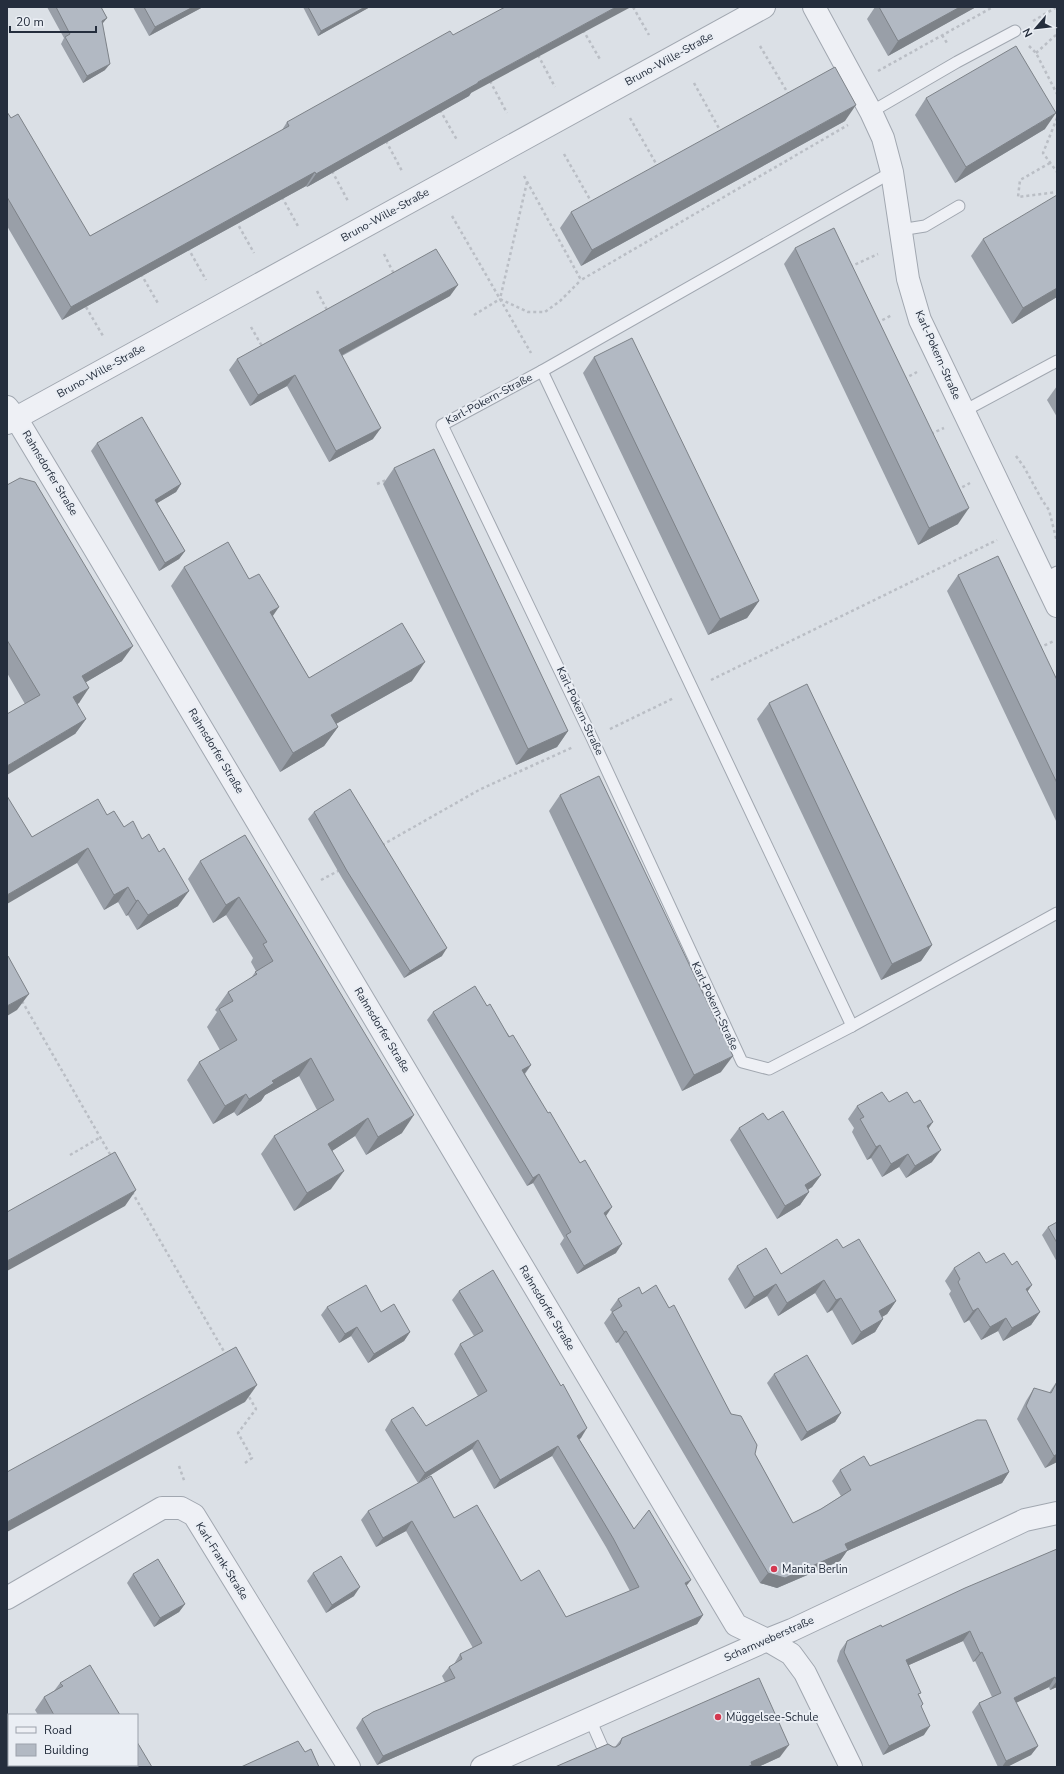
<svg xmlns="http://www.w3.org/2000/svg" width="1064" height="1774" font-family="'Nunito Sans',sans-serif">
<rect width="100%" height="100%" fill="#dbe0e6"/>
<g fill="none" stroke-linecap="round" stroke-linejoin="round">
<g stroke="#a1a7b0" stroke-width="13">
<g id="service">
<path d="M871,112l86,-50 58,-31"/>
<path d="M892,172l-350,199 -100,54 150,313 150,324 27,7 83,-43 205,-113"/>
<path d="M900,230l25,-4 34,-20"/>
<path d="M542,371l310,655"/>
<path d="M964,411l93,-50"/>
<path d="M1044,579l13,-7"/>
<path d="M590,1719l15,34"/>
</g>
</g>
<g stroke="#a1a7b0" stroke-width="24">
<g id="minor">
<path d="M814,7l57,105 12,26 9,34 16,107 12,41 137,286"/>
<path d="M7,407l9,11 77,128 643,1079 31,15 24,14 14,19 46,94"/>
<path d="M7,423l757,-416"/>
<path d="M7,1598l155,-90h19l13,7 155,252"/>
<path d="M482,1767l285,-127 25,-10 233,-110 32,-7"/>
</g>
</g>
<g stroke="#babec5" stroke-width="2.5" stroke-dasharray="3 3" stroke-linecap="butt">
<path d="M633,7l16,28"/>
<path d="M1033,21l24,-14"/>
<path d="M583,30l18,31"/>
<path d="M942,35l5,8"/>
<path d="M760,46l29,49"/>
<path d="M1029,46l7,7 21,41"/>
<path d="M1036,53l21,-19"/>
<path d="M538,55l17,32"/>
<path d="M878,71l115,-64"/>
<path d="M490,81l17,32"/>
<path d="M694,83l27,49"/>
<path d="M440,110l17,30"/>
<path d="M630,118l28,49"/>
<path d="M1057,118l-14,35 14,19"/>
<path d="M386,141l16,30"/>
<path d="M564,154l28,49"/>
<path d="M1050,163l-30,17 -2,17 39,-5"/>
<path d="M332,171l16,30"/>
<path d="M524,176l57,104 267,-155"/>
<path d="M527,182l-27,117 31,54"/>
<path d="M282,197l17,31"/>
<path d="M452,216l48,83 28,13h17l15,-11 21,-21"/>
<path d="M236,221l18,32"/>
<path d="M188,248l18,32"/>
<path d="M384,254l10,20"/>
<path d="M850,267l28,-13"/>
<path d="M141,274l18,31"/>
<path d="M317,291l11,21"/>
<path d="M86,307l17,29"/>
<path d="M474,315l26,-16"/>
<path d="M877,323l15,-8"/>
<path d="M251,327l12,21"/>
<path d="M904,379l13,-7"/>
<path d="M931,434l13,-6"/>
<path d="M1016,456l8,11 18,33 7,10 8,32"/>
<path d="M377,484l11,-5"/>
<path d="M957,490l13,-7"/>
<path d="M1039,648l15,-7"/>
<path d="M711,680l286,-140"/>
<path d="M610,729l64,-31"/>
<path d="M382,845l97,-55 94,-43"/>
<path d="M321,880l19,-10"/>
<path d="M22,1001l89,155"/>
<path d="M70,1155l31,-18"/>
<path d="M132,1192l94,163"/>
<path d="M245,1463l7,-5 -14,-25 18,-24 -8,-14"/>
<path d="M179,1466l6,17"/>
</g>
<use href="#service" stroke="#eef0f5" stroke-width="11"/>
<use href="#minor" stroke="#eef0f5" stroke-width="22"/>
</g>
<g fill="#999fa8">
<path d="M47,7h54l6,11 -5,6 3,46 -22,13 -22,-39 3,-6z"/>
<path d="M133,7h70l-54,29z"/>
<path d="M303,7h67l-52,29z"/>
<path d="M875,7h101l-88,49 -21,-37z"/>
<path d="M471,93l-2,3 -162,91 -1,-1 -244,134 -55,-94v-114l83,124 192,-106 5,-8z"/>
<path d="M926,98l119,31 -90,54 -40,-68z"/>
<path d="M845,121l-264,145 -21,-38 11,-16z"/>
<path d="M983,239l74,58 -45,27 -41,-68z"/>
<path d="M795,248l163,276 -40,21 -134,-281z"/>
<path d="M450,296l-108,60 31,83 -44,23 -42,-76 -37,20 -21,-36 8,-11z"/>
<path d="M594,357l165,244 -12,17 -39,17 -125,-262z"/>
<path d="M1057,386v31l-10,-17z"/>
<path d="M97,443l84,41 -5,8 -19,11 28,48 -6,8 -20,12 -68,-120z"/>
<path d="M394,468l174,263 -11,16 -41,18 -133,-281z"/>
<path d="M7,485l115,176 -36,21 -7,21 -2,1 9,15 -11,15 -50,-30 -18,-31z"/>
<path d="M184,567l65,12 24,37 36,62 103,3 -76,43 2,3 -14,19 -44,26 -109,-186z"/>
<path d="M958,575l99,105v143l-110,-232z"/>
<path d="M769,703l163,242 -11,16 -40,19 -124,-261z"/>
<path d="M560,795l161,277 -39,19 -133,-280z"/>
<path d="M314,812l128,144 -38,22 -62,-100 -34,-59z"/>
<path d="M107,815l17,12 54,79 -41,24 -9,-15 -2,1 -8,-14 -14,8 -27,-47 -45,-26z"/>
<path d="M245,835l157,298 -36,22 -11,-19 -23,15 -1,38 -37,22 -33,-57 13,-18 43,-26 -18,-34 -34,19 -4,6 -24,15 -3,-4 -21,12 -26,-44 12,-18 21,-12 -13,-23 10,-15 -2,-2 13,-18 23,-14 5,-7 -5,-9 2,-4 -27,-43 -13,8 -25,-44 12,-18z"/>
<path d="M487,1006l44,59 -6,9 81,142 10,37 -39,21 -17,-30 4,-6 -31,-55 -6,3 -100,-166 6,-8z"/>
<path d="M889,1102l40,26 3,34 -26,16 -7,-11 -17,10 -11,-19 -4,2 -15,-28 2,-4 -6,-9 9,-13z"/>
<path d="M768,1120l53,55 -9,12 -4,3 1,2 -9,13 -23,14 -47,-79 9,-12z"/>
<path d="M1057,1222v40l-15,-27 6,-8z"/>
<path d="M843,1248l53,53 -9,13 -5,3 1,2 -8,13 -23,13 -20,-35 -5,3 -12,-20 -37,23 -11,-20 -22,13 -17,-30 9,-13 44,8z"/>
<path d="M986,1263l41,28 13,21 -9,13 -28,16 -5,-10 -17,9 -12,-20 -5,3 -15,-29 2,-3 -6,-10 9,-13z"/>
<path d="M459,1291l122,147 -2,1 55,90 53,57 16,29 -6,9 -320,141 -21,-37 6,-9 83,-37 -3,-6 7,-9 5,-3 6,-10 13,-6 -67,-117 -30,16 -15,-27 7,-9 86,7 67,63 45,36 64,-26 -24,-44 -54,-91 -58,33 -22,-40 -54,34 -33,-53 6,-10 35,6 52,-30 -24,-42 6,-10 14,-8 -22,-36z"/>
<path d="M642,1294l27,14 86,146 38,69 28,-14 20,-13 -9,-15 8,-11 30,-4 139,6 -7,11 -155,68 -7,10 -63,27 -17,-5 -142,-241 -2,1 -12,-20 8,-11 -2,-2 8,-11z"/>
<path d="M327,1307l54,5 29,20 -6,9 -36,22 -17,-27 -12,7 -18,-28z"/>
<path d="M774,1374l67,39 -6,9 -34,19 -34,-58z"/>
<path d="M1057,1381v81l-12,6 -28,-49 9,-18 8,-13 15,5z"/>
<path d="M1057,1549v138l-7,3 -1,-3 -33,16 22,43 -7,9 -24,12h-9l-26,-55 7,-9 13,-6 -17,-36 -2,1 -10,-21 -54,24 10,30 4,9 -2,3 3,28 -41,20 -46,-94 3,-10 7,-10 35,-14z"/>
<path d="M313,1573l41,23 -28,17 -19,-32z"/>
<path d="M133,1574l52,30 -6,8 -25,15 -27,-44z"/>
<path d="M60,1683l60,32h-82l-3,-5 9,-13 10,-6z"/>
<path d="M622,1738l158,19 -22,10h-203l58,-20h2z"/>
<path d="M62,1765h75l15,2h-91z"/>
</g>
<g fill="#7d8288">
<path d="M193,7h10l-54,29 6,-9z"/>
<path d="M365,7h5l-52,29 3,-5z"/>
<path d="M616,7h15l-160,86 -2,3 -162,91 9,-13 162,-92z"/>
<path d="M960,7h16l-88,49 10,-15z"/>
<path d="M107,18l-5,6v-3z"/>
<path d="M110,64l-5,6 -22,13 4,-7z"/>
<path d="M856,105l-11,16 -264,145 11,-16z"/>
<path d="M1056,113l-11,16 -90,54 11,-16z"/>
<path d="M315,172l-9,14 -244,134 9,-13z"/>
<path d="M458,285l-8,11 -119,65 8,-11z"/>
<path d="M1057,288v9l-45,27 11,-16z"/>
<path d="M295,375l-8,11 -37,20 8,-11z"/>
<path d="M381,428l-8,11 -44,23 7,-11z"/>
<path d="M181,484l-5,8 -27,16 6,-8z"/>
<path d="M969,508l-11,16 -40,21 11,-17z"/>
<path d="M185,551l-6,8 -20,12 6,-8z"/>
<path d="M759,601l-12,17 -39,17 12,-16z"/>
<path d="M279,607l-13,19 4,-14z"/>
<path d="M133,646l-11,15 -51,30 11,-15z"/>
<path d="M425,662l-13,19 -94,53 13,-19z"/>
<path d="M89,688l-10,15 -17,9 11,-15z"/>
<path d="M86,719l-11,15 -68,41v-9z"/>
<path d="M338,727l-14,19 -44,26 13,-19z"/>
<path d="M568,731l-11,16 -41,18 12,-16z"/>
<path d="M88,848l-11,15 -70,41v-9z"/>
<path d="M128,887l-10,15 -14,8 10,-15z"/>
<path d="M189,891l-11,15 -41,24 11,-15z"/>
<path d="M239,897l-13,18 -13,8 13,-18z"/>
<path d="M138,900l-10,15 -2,1 10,-15z"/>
<path d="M932,945l-11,16 -40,19 11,-16z"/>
<path d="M447,948l-5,8 -38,22 6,-7z"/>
<path d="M29,994l-12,16 -10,6v-10z"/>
<path d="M733,1056l-12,16 -39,19 12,-16z"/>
<path d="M311,1058l-12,18 -34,19 -4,6 -24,15 12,-17 23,-18z"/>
<path d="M531,1065l-7,9 -2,-4z"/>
<path d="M246,1094l-12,18 -21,12 12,-18z"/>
<path d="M414,1115l-12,18 -36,22 12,-18z"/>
<path d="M368,1118l-13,18 -40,26 13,-18z"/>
<path d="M933,1122l-9,13 3,-9z"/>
<path d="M880,1145l-9,13 -4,2 9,-13z"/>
<path d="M941,1150l-9,12 -26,16 9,-12z"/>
<path d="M908,1154l-9,13 -17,10 9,-13z"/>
<path d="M344,1171l-13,18 -37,22 13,-18z"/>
<path d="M539,1174l-6,9 -6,3 6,-8z"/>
<path d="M821,1175l-9,12 -16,10 9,-12z"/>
<path d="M136,1190l-11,16 -118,65v-10z"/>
<path d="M809,1192l-9,13 -23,14 8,-13z"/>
<path d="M612,1207l-6,9 -9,5 7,-8z"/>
<path d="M622,1244l-6,9 -39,21 7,-8z"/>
<path d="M824,1280l-9,13 -37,23 9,-13z"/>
<path d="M776,1284l-9,12 -22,13 9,-12z"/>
<path d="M1032,1285l-9,13 3,-9z"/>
<path d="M841,1298l-9,12 -5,3 9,-13z"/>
<path d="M896,1301l-9,13 -17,10 9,-13z"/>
<path d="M978,1308l-9,12 -5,3 9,-12z"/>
<path d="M1040,1312l-9,13 -28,16 9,-13z"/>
<path d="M1006,1318l-8,13 -17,9 9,-13z"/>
<path d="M883,1319l-8,13 -23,13 9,-13z"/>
<path d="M357,1327l-6,9 -12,7 6,-9z"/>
<path d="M626,1331l-8,11 -2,1 8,-11z"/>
<path d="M410,1332l-6,9 -36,22 6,-9z"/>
<path d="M257,1385l-12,17 -238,130v-10z"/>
<path d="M841,1413l-6,9 -34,19 6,-9z"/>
<path d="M587,1428l-6,10 -10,7 6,-9z"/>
<path d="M478,1440l-6,9 -54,34 7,-10z"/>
<path d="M558,1446l-6,10 -58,33 6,-9z"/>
<path d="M1057,1454v8l-12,6 9,-12z"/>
<path d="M1009,1472l-7,11 -155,68 -7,10 -63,27 -17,-5 8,-10 77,-29z"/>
<path d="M412,1521l-6,10 -30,16 7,-9z"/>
<path d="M691,1580l-7,9 1,-6z"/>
<path d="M360,1587l-6,9 -28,17 6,-8z"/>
<path d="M185,1604l-6,8 -25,15 6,-9z"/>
<path d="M703,1615l-6,9 -320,141 6,-9z"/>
<path d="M970,1631l-7,10 -63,28 6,-9z"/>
<path d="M982,1652l-7,9 -2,1 7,-9z"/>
<path d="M1055,1677l-6,10 -42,20 7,-9z"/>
<path d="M1057,1681v6l-7,3z"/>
<path d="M930,1726l-6,9 -41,20 6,-9z"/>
<path d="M789,1745l-9,12 -22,10h-11l4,-5z"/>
<path d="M1038,1746l-7,9 -24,12h-5l4,-6z"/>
</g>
<g fill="#b2b9c3" stroke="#7d8288">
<path d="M56,7h45l6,11 -5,3 8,43 -23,12 -22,-39 5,-3z"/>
<path d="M144,7h49l-38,20z"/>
<path d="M308,7h57l-44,24z"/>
<path d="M505,7h111l-138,75v1l-162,91 -1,-2 -244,135 -64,-110v-85l4,6 7,-4 72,122 199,-110 -2,-4 163,-91 3,4z"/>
<path d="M879,7h81l-62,34z"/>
<path d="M1016,46l40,67 -90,54 -40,-69z"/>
<path d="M835,67l21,38 -264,145 -21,-38z"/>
<path d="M1057,195v93l-34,20 -40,-69z"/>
<path d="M834,228l135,280 -40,20 -134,-280z"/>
<path d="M436,249l22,36 -119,65 42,78 -45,23 -41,-76 -37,20 -21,-36z"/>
<path d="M632,338l127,263 -39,18 -126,-262z"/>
<path d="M142,417l39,67 -26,16 30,51 -20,12 -68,-120z"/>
<path d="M434,449l134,282 -40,18 -134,-281z"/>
<path d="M20,478l15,4 98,164 -51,30 7,12 -16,9 13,22 -79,47v-52l33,-19 -33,-55v-155z"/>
<path d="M228,542l21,37 10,-5 20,33 -9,5 39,66 93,-55 23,39 -94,53 7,12 -45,26 -109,-186z"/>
<path d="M998,556l59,124v103l-99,-208z"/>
<path d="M807,684l125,261 -40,19 -123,-261z"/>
<path d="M599,776l134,280 -39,19 -134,-280z"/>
<path d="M350,789l97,159 -37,23 -63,-100 -33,-59z"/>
<path d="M7,796l25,41 66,-38 9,16 7,-4 10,16 9,-6 9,18 7,-5 10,18 5,-4 25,43 -41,24 -10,-15 -2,1 -8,-14 -14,8 -26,-47 -81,47z"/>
<path d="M245,835l169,280 -36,22 -10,-19 -40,26 16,27 -37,22 -33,-57 60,-36 -23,-42 -39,23 2,2 -25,16 -3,-5 -21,12 -26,-44 38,-22 -18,-31 14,-8 -5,-9 29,-18 -2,-2 18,-11 -10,-17 4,-2 -28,-45 -13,8 -26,-44z"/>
<path d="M8,956l21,38 -22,12v-49z"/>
<path d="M475,986l12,20 3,-2 19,33 4,-2 18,30 -9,5 26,43 2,-1 30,51 5,-3 27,47 -8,6 18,31 -38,22 -18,-31 5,-3 -32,-58 -6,4 -100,-166z"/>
<path d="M882,1092l7,10 18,-10 7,11 6,-3 13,22 -6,4 14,24 -26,16 -7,-12 -17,10 -11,-19 -4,2 -16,-28 4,-2 -7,-11z"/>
<path d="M783,1111l38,64 -16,10 4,7 -24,14 -46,-78 24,-15 5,7z"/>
<path d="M115,1152l21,38 -129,71v-49z"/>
<path d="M1057,1222v21l-9,-16z"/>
<path d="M837,1239l6,9 16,-9 37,62 -17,10 4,8 -22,13 -20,-34 -5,2 -12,-20 -37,23 -11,-19 -22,13 -17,-31 29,-18 15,26z"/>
<path d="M979,1252l7,11 18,-10 8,12 5,-4 15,24 -6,4 14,23 -28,16 -6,-10 -16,9 -12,-19 -5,3 -15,-29 2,-3 -6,-11z"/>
<path d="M493,1270l68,116 2,-2 24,44 -10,8 57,93 15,-19 42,70 -6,3 18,32 -320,141 -21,-37 11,-7 82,-34 -6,-11 13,-8 -2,-5 22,-11 -70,-122 -29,17 -15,-27 63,-35 23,42 23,-13 44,76 18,-11 27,47 73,-30 -26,-49 -55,-92 -58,34 -22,-40 -53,33 -34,-53 22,-13 13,19 61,-35 -27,-47 23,-13 -24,-40z"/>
<path d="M366,1285l15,27 13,-8 16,28 -36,22 -17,-27 -12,7 -18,-27z"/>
<path d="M656,1285l13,23 5,-3 57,109 10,2 16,29 -2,9 38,69 28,-14 30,-19 -11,-20 24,-14 6,10 107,-46h9l23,52 -164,72 3,6 -63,28 -17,-5 -142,-242 -2,1 -12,-20 10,-6 -4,-7 21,-12 3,7z"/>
<path d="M236,1347l21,38 -250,137v-50z"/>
<path d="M807,1355l34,58 -34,19 -33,-58z"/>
<path d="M1057,1382v72l-3,2 -28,-50 8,-18 17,5z"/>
<path d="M1057,1549v132l-2,-4 -41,21 24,48 -32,15 -27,-58 22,-10 -19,-41 -2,1 -10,-22 -64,29 15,33 -3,1 5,10 -2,2 9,20 -41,20 -45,-94 3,-11 34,-16 1,2 83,-39z"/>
<path d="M341,1556l19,31 -28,18 -19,-32z"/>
<path d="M158,1559l27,45 -25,14 -27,-44z"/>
<path d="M90,1665l30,50h-66l-10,-18 19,-11 -3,-3z"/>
<path d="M759,1678l30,67 -38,17 1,3 -5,2h-192l53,-23 5,3h3l4,-3 2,-6z"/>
<path d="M298,1741l7,11 6,-3 8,18h-78z"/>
<path d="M137,1742l15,25h-77l-2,-2h64z"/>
</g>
<g fill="#d43850" stroke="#eaeef4" stroke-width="1.5">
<circle cx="774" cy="1569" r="4"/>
<circle cx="718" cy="1717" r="4"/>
</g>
<g text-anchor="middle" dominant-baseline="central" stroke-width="4" stroke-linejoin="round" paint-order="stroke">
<g font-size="11" fill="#252e3d" stroke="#eaeef4">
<text transform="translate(669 59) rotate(-29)">Bruno-Wille-Straße</text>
<text transform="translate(385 215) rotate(-29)">Bruno-Wille-Straße</text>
<text transform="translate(938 355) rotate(66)">Karl-Pokern-Straße</text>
<text transform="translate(101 371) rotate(-29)">Bruno-Wille-Straße</text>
<text transform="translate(489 399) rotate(-28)">Karl-Pokern-Straße</text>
<text transform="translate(50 473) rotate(59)">Rahnsdorfer Straße</text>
<text transform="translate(580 711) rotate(65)">Karl-Pokern-Straße</text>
<text transform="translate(216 751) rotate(59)">Rahnsdorfer Straße</text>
<text transform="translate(715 1006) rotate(65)">Karl-Pokern-Straße</text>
<text transform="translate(382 1030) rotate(59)">Rahnsdorfer Straße</text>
<text transform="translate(547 1308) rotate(59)">Rahnsdorfer Straße</text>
<text transform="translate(222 1561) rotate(58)">Karl-Frank-Straße</text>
<text transform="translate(769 1639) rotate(-24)">Scharnweberstraße</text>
</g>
<g font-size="11" fill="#252e3d" stroke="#eaeef4" text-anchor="start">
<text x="782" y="1569">Manita Berlin</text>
<text x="726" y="1717">Müggelsee-Schule</text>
</g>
</g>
<rect width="1064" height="1774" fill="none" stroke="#252e3d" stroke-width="16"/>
<rect x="8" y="1714" width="130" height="52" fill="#eaeef4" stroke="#9ba1ab"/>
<rect x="16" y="1727" width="20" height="6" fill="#eef0f5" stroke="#9ba1ab"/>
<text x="44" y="1734" font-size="12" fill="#252e3d">Road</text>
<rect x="16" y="1744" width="20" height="12" fill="#b2b9c3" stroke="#9ba1ab"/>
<text x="44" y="1754" font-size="12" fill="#252e3d">Building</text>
<g transform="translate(1036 28) rotate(242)" stroke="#eaeef4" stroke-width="3" paint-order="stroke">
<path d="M0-3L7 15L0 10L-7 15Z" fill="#252e3d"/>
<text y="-6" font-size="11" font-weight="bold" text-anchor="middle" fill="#252e3d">N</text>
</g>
<path d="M10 26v6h86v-6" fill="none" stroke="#252e3d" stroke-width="2"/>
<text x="16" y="26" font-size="12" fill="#252e3d" stroke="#eaeef4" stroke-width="3" paint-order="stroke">20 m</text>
</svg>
